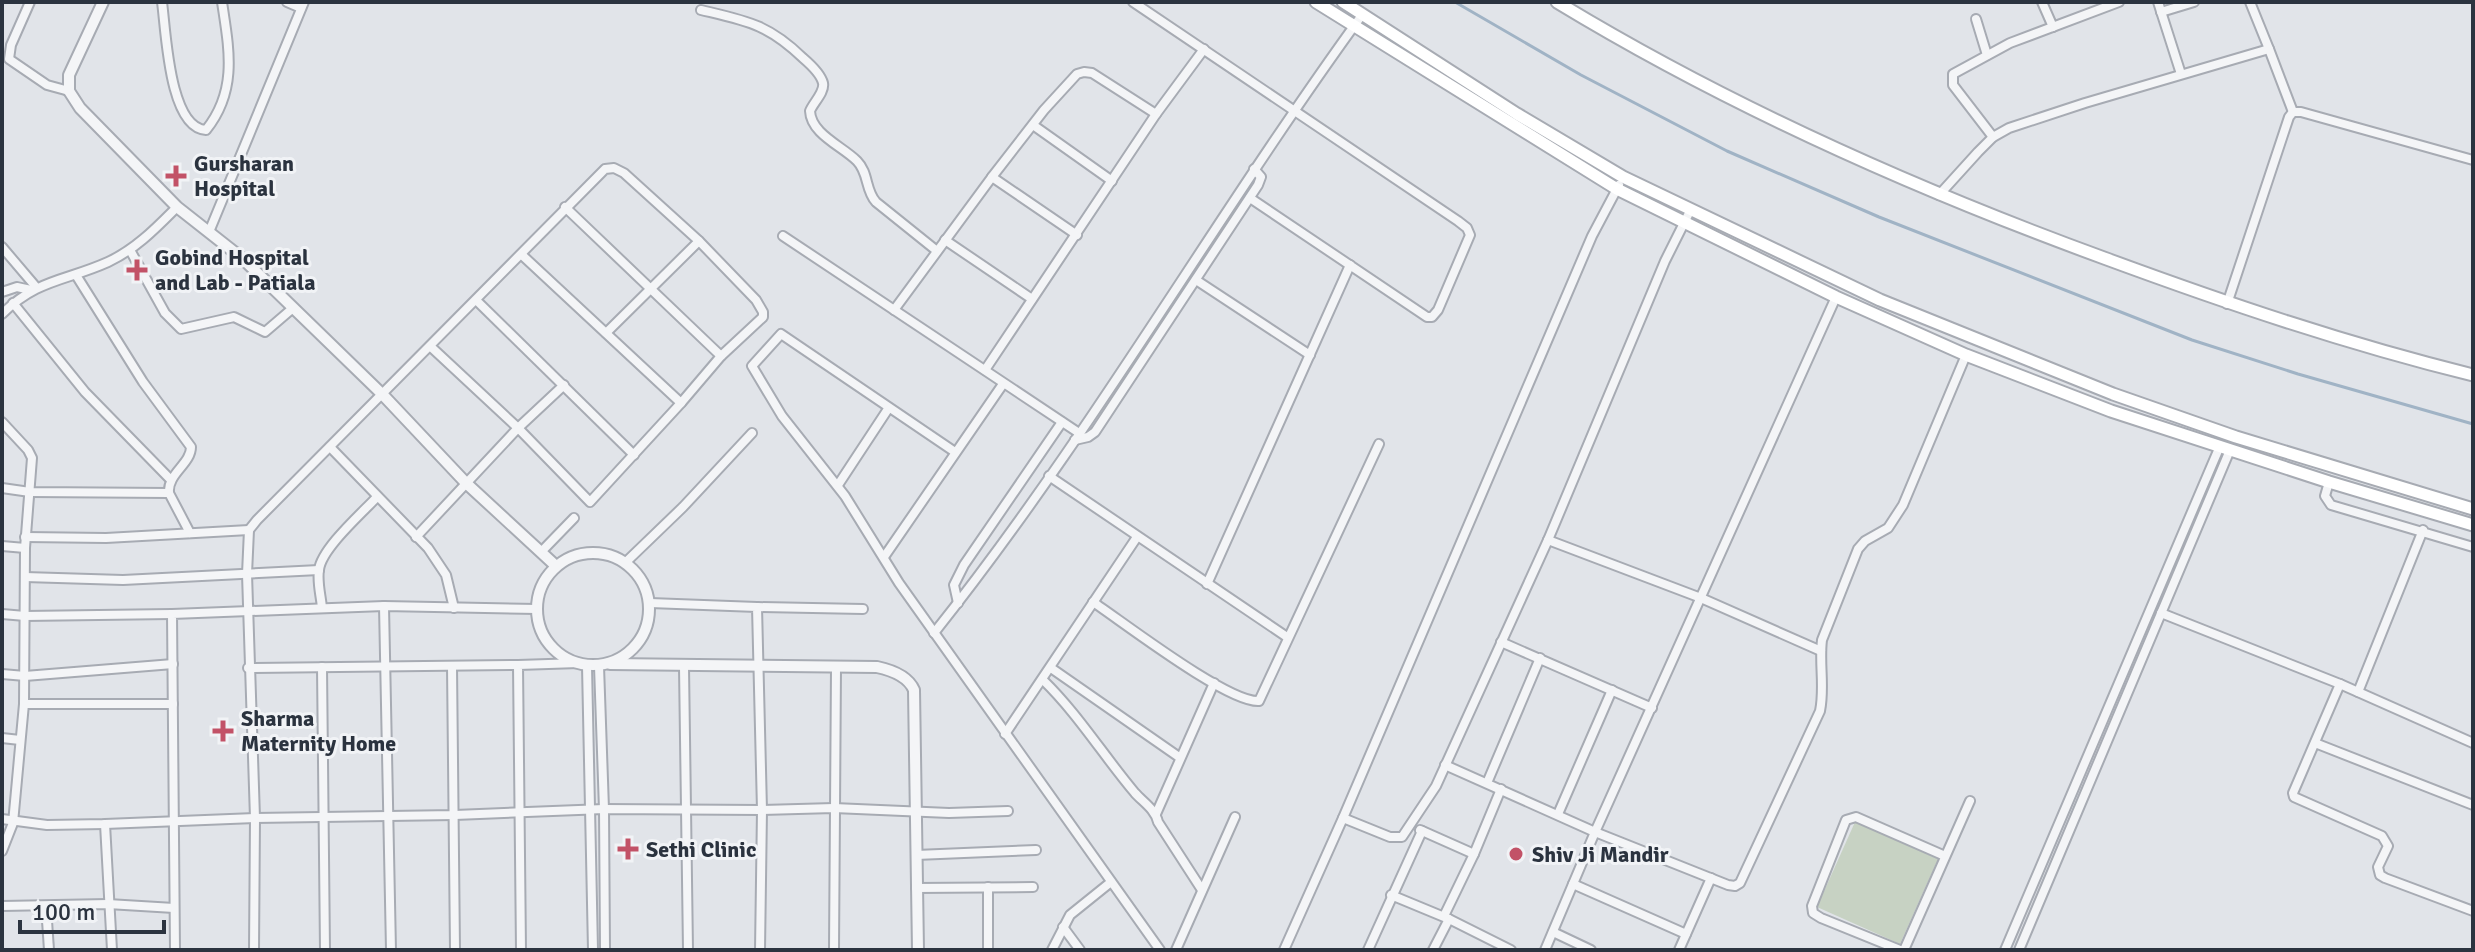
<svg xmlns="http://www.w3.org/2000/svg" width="2475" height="952" font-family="Signika,sans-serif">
<rect width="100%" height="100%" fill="#e1e4e9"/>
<path fill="#c7d2c3" d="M1855,822l83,37 -38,85 -83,-37z"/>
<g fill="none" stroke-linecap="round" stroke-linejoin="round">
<path stroke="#a0b3c5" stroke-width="3" d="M1455,2l126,73 146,76 152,66 313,123 106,34 175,50"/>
<g stroke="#a7abb3" stroke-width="12">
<g id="minor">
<path d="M30,2l-19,43 -2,14 38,26 22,6"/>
<path d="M162,2c4,29 7,126 44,128 32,-40 23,-81 16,-128"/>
<path d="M287,2l14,6"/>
<path d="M1133,2l325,219 9,7 3,7 -32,75 -6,7h-5l-177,-119"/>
<path d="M2042,2l11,25"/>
<path d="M2158,2l23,72"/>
<path d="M701,10c46,11 67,14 102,48 7,6 18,17 20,25 2,9 -10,20 -13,28 1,23 32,35 47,50 12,12 8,29 19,41l61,49"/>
<path d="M2161,12l33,-10"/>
<path d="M1976,19l11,36"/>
<path d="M2269,49l24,63"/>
<path d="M1033,125l79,56"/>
<path d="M1993,137l-40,-52v-11l57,-31 109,-41"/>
<path d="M992,177l85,58"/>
<path d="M1939,195l39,-43 15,-15 16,-9 76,-25 184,-54 -19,-47"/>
<path d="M565,207l156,149"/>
<path d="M209,232l95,-230"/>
<path d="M783,236l296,197"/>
<path d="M945,240l87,59"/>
<path d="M2,247l34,40"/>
<path d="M130,250l35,63 16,16 53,-12 31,15 28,-24"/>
<path d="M522,255l159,148"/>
<path d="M76,275l67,107 48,65c0,17 -24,27 -22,46l21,40"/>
<path d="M1196,280l114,75"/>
<path d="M2,292l15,-5 14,3"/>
<path d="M477,301l157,154"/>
<path d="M13,303l72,89 86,88"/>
<path d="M2227,304l62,-187 4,-5h8l172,48"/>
<path d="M894,310l98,-133 52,-67 33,-36 7,-2 8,1 64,41"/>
<path d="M2,314c35,-35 64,-33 106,-52 28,-13 48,-34 69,-55"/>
<path d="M606,333l93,-92"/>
<path d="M985,370l171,-256 48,-65"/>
<path d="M2,422l26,28 4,8 -7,90 -1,156 -11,119 -11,28"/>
<path d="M1075,440l13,-3 7,-5 163,-247 3,-8 -7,-8"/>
<path d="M330,447l98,101 18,27 8,33"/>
<path d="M955,452l-174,-118 -29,32 30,50 63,80 54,87 261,367"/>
<path d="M1049,476l238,161"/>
<path d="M2329,482l-4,14 6,9 142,42"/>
<path d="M838,485l50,-76"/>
<path d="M2,488l28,4 139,1"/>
<path d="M25,537l81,1 143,-8"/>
<path d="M416,537l102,-109 46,-43"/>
<path d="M1548,540l153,58 120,53"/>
<path d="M2,546l23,2"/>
<path d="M541,552l33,-34"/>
<path d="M884,557l119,-173"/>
<path d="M626,562l57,-55 69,-74"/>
<path d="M25,577l98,3 196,-10"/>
<path d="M1207,584l143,-319"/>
<path d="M1093,602c30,20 135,101 166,99l120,-257"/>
<path d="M650,603l107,4 5,203 -2,140"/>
<path d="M958,603l-4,-18 10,-20 98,-143"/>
<path d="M384,606l7,344"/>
<path d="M757,607l106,2"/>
<path d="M322,608c-1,-12 -5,-26 -3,-38 2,-21 43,-57 58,-73"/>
<path d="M2161,613l179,71 133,59"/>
<path d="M2,614l23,2 147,-2"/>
<path d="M934,633c157,-197 281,-416 428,-618"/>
<path d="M1501,642l151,66"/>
<path d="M452,666l3,284"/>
<path d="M587,666l6,284"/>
<path d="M599,666l5,143 1,141"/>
<path d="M322,667l3,283"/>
<path d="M684,667l4,283"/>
<path d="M248,668l270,-3"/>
<path d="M1051,668l128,89"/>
<path d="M2,674l23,2 148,-12"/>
<path d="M1043,680c35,34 60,75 92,113 8,9 20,16 23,29l44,68"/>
<path d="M2340,684l-47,109 1,4 88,39 6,10 -10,21 2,8 5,3 88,33"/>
<path d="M2358,692l65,-162"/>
<path d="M24,704h149"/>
<path d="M1005,734l132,-197"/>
<path d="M2,738l18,2"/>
<path d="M2315,743l158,62"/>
<path d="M1445,765l150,67 133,53 7,1 5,-3 80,-172c5,-24 -1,-47 2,-71l36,-91 7,-8 23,-13 15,-23 63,-150"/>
<path d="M1487,783l53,-125"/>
<path d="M1156,814l58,-131"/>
<path d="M1558,814l54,-124"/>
<path d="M1343,818l47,19h12l34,-51 112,-246 117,-279 26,-52"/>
<path d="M2,819l45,6 58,-1 150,-6 200,-3 149,-6 158,1 72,-2 115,5 59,-2"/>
<path d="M105,824l7,126"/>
<path d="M1420,830l54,24"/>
<path d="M916,855l120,-5"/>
<path d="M1573,884l113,50"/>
<path d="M916,888l117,-1"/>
<path d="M1391,895l58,24 62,31"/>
<path d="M2,906l106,-2 66,4"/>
<path d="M46,906l3,44"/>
<path d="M1444,916l30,-62 27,-65"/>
<path d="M1063,927l17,23"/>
<path d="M1553,932l38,18"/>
<path d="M175,950l-3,-336 212,-8 153,3"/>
<path d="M254,950l1,-132 -8,-244 2,-44 8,-10 348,-351 9,-1 10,5 75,68 57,59 7,12v5l-42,39 -40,47 -91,99 -72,-74 -88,-82"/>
<path d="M521,950l-3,-285 61,-2"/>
<path d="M834,950l2,-282"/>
<path d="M988,950v-63"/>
<path d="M1052,950l18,-35 41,-33"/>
<path d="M1176,950l59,-133"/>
<path d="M1284,950l59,-132 249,-582 27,-51"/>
<path d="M1368,950l54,-119"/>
<path d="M1433,950l16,-31"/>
<path d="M1545,950l50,-118 241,-535"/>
<path d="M1679,950l32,-72"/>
<path d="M1900,950l-79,-32 -8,-5 -1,-7 34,-86 10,-3 89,39"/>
<path d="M1904,950l66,-149"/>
<path d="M2005,950l215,-504"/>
<path d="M2019,950l211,-500"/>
</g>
</g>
<g stroke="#a7abb3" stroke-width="14">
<g id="tertiary">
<path d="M103,2l-34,73v16l11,17 97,99 66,52 140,136 83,88 90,83"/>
<circle cx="593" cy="609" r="56"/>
<path d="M610,664l267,3c14,3 31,9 37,23l4,260"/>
</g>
</g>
<g stroke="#a7abb3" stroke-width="15">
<g id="secondary">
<path d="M1316,2l301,187 219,108 130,58 145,56 218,71 144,43"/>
<path d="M1343,2l174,112 106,63 257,123 233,94 123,43 237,72"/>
<path d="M1557,2c173,105 358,187 547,256 122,45 243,86 369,117"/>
</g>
</g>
<use href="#minor" stroke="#f4f5f7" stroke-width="8"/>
<use href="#tertiary" stroke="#f4f5f7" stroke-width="10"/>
<use href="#secondary" stroke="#fff" stroke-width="11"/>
</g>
<g fill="#c25267" stroke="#f1f3f6" stroke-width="3">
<path d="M172 164h8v8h8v8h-8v8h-8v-8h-8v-8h8z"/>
<path d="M133 258h8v8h8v8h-8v8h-8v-8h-8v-8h8z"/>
<path d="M219 719h8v8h8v8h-8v8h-8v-8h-8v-8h8z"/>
<path d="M624 837h8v8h8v8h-8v8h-8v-8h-8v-8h8z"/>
<circle cx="1516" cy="854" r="8"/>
</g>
<g text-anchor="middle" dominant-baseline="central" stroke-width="6" stroke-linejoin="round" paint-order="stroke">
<g font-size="22" font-weight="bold" fill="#2b333f" stroke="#f1f3f6" text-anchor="start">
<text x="194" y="163">Gursharan<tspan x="194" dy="25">Hospital</tspan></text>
<text x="155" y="257">Gobind Hospital<tspan x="155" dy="25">and Lab - Patiala</tspan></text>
<text x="241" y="718">Sharma<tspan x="241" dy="25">Maternity Home</tspan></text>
<text x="646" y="849">Sethi Clinic</text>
<text x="1532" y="854">Shiv Ji Mandir</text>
</g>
</g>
<rect width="2475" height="952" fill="none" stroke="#2b333f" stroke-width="8"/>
<path d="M20 920v12h144v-12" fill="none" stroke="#2b333f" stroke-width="4"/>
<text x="32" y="920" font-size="24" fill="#2b333f" stroke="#f1f3f6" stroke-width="6" paint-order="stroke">100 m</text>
</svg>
